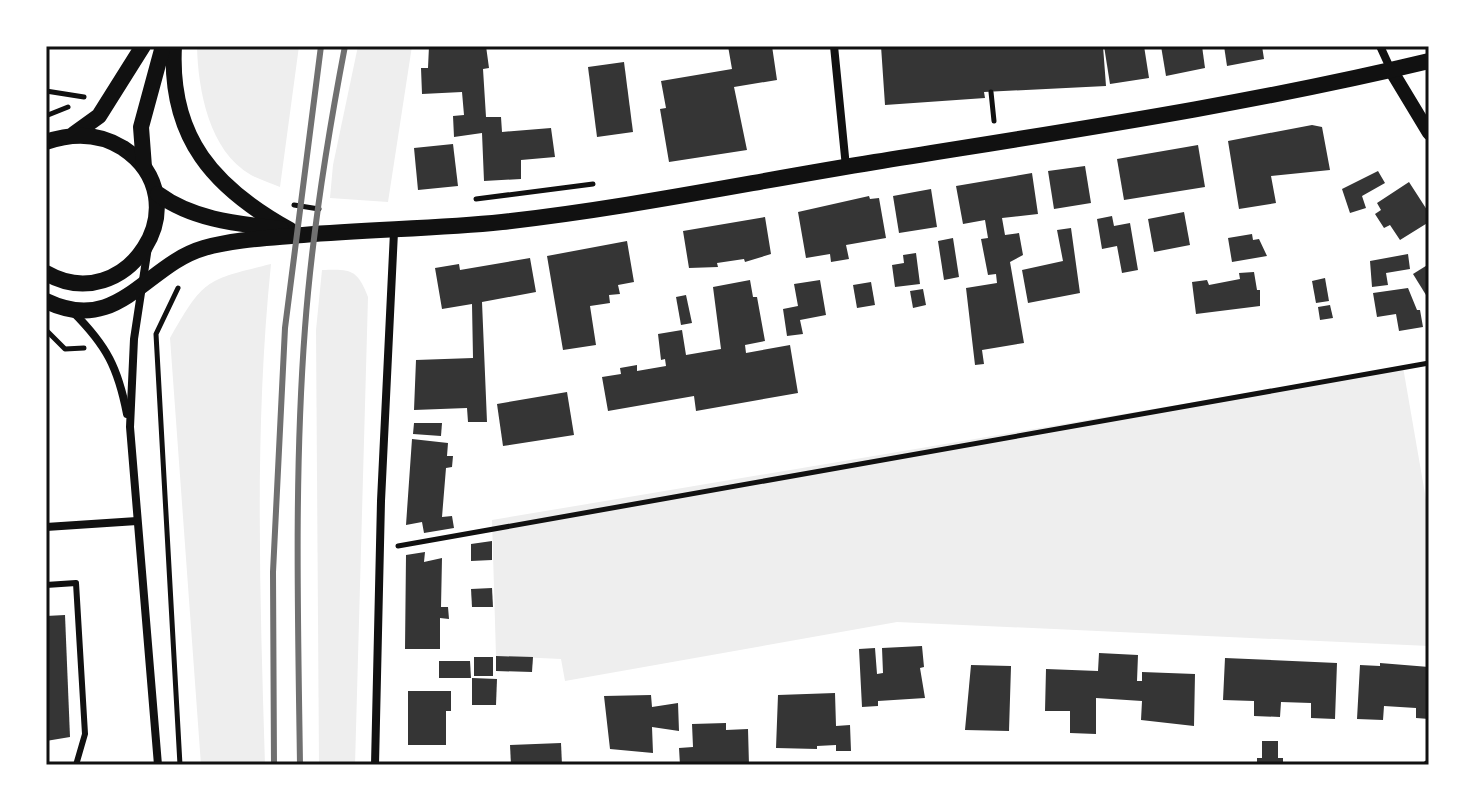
<svg xmlns="http://www.w3.org/2000/svg" width="1475" height="811" font-family="Lato,sans-serif">
<rect width="100%" height="100%" fill="#fff"/>
<g fill="#eee">
<path d="M197,46h102l-19,141c-9,-4 -20,-7 -29,-12 -42,-24 -53,-85 -54,-129z"/>
<path d="M358,46h54l-24,156 -58,-4 3,-33z"/>
<path d="M271,264c-17,166 -11,334 -6,501h-64l-31,-427c34,-59 35,-58 101,-74z"/>
<path d="M322,270c29,-1 35,-1 46,27l-13,468h-36l-3,-435z"/>
<path d="M1403,367l26,150v129l-532,-24 -332,59 -4,-22 -65,-3 -4,-136z"/>
</g>
<g fill="#353535">
<path d="M429,46h57l3,22 -6,1 3,48h15l1,15 49,-4 4,29 -34,3v19l-37,2 -2,-48 -28,4 -1,-21 11,-1 -2,-23 -40,2 -1,-26h7z"/>
<path d="M728,46h44l5,34 -43,7 13,63 -78,12 -9,-53 6,-1 -5,-27 71,-12z"/>
<path d="M881,46h222l3,40 -122,6 1,6 -100,7z"/>
<path d="M1104,46h40l5,32 -39,6z"/>
<path d="M1161,46h41l3,22 -39,8z"/>
<path d="M1224,46h38l2,13 -37,7z"/>
<path d="M624,62l9,70 -36,5 -9,-70z"/>
<path d="M1312,125l10,2 8,43 -59,6 5,27 -37,6 -11,-68z"/>
<path d="M453,144l5,42 -40,4 -4,-42z"/>
<path d="M1198,145l7,42 -81,13 -7,-41z"/>
<path d="M1085,166l6,37 -37,6 -6,-38z"/>
<path d="M1378,171l7,12 -23,13 4,12 -16,5 -8,-24z"/>
<path d="M1032,173l6,41 -36,4 3,17 14,-2 4,22 -13,7 14,81 -42,7 2,14 -9,1 -9,-77 31,-5 -1,-9 -8,1 -7,-36 7,-1 -3,-18 -22,4 -7,-38z"/>
<path d="M1409,182l20,31v9l-29,18 -10,-15 -6,3 -9,-14 6,-4 -4,-7z"/>
<path d="M931,189l6,38 -38,6 -6,-37z"/>
<path d="M869,196l1,3 9,-1 7,40 -40,7 3,14 -18,3 -1,-8 -24,4 -8,-46z"/>
<path d="M1184,212l6,33 -36,7 -6,-33z"/>
<path d="M1112,216l2,10 16,-3 8,47 -16,3 -5,-27 -15,3 -5,-30z"/>
<path d="M765,217l6,37 -26,8 -1,-3 -27,4 1,4 -29,1 -6,-37z"/>
<path d="M1071,228l9,65 -52,10 -6,-33 41,-9 -6,-31z"/>
<path d="M1252,234l1,6 6,-1 8,17 -35,6 -4,-24z"/>
<path d="M953,238l6,39 -15,3 -6,-39z"/>
<path d="M627,241l7,41 -16,3 2,9 -11,1 1,8 -20,3 6,39 -33,5 -16,-94z"/>
<path d="M916,253l4,31 -25,3 -3,-22 12,-2 -1,-8z"/>
<path d="M1408,254l2,15 -24,4 2,12 -16,2 -2,-26z"/>
<path d="M530,258l6,34 -54,10 5,120h-19l-1,-14 -53,2 2,-50 57,-2 -1,-54 -30,5 -7,-41 24,-4 1,6z"/>
<path d="M1429,264v29l-3,2 -13,-21z"/>
<path d="M1254,272l3,18h3v16l-64,8 -4,-32 15,-2 2,5 31,-6 -1,-6z"/>
<path d="M1325,278l4,23 -13,2 -4,-22z"/>
<path d="M750,280l3,17h4l8,44 -20,4 1,8 44,-8 8,48 -102,18 -2,-15 -86,15 -6,-34 19,-3 -1,-6 17,-3v6l29,-5 -1,-7 -4,1 -3,-26 24,-4 4,25 35,-6 -8,-62z"/>
<path d="M820,280l6,35 -26,5 3,14 -16,2 -4,-27 15,-3 -4,-22z"/>
<path d="M871,282l4,23 -18,3 -4,-23z"/>
<path d="M1408,288l9,22h3l3,17 -24,4 -3,-17 -19,3 -4,-24z"/>
<path d="M923,289l3,16 -13,3 -3,-17z"/>
<path d="M686,295l6,28 -11,2 -5,-28z"/>
<path d="M1330,305l3,13 -13,2 -2,-13z"/>
<path d="M567,392l7,43 -71,11 -6,-42z"/>
<path d="M414,423h28l-1,13 -28,-2z"/>
<path d="M412,439l36,4 -1,13h6l-1,11 -6,1 -4,49 10,-1 2,12 -30,5 -2,-11 -16,3z"/>
<path d="M492,541v19l-21,1v-17z"/>
<path d="M425,552l-1,10 18,-4 -1,49h7l1,12 -9,-1v31h-35l1,-94z"/>
<path d="M492,588l1,19h-21l-1,-18z"/>
<path d="M65,615l5,122 -24,4v-125z"/>
<path d="M922,646l2,21 -4,1 5,30 -47,3v5l-16,1 -3,-58 16,-1 2,26 6,-1 -1,-25z"/>
<path d="M1099,653l39,2 -1,26h5v-9l53,2 -1,52 -53,-6 1,-19 -46,-3v36l-26,-1v-22h-25l1,-42 52,2z"/>
<path d="M496,656l37,1 -1,15 -36,-1z"/>
<rect x="474" y="657" width="19" height="19"/>
<path d="M1225,658l112,5 -2,56 -24,-1v-15l-30,-1 -1,15 -26,-1v-15l-31,-1z"/>
<path d="M439,661h31l1,17h-32z"/>
<path d="M1380,663l49,4v52l-13,-1v-10l-32,-2 -1,14 -26,-1 3,-54 20,1z"/>
<path d="M971,665l40,1 -2,65 -44,-1z"/>
<path d="M472,678l25,1 -1,26h-24z"/>
<path d="M408,691h43v20h-5v34h-38z"/>
<path d="M835,693l1,33 14,-1 1,26h-15v-6l-19,1v3l-41,-1 2,-53z"/>
<path d="M651,695l1,12 26,-4 1,28 -27,-4 1,26 -43,-4 -6,-53z"/>
<path d="M726,723v7l22,-1 1,36h-69l-1,-17 14,-1 -1,-23z"/>
<path d="M1262,741h16v17h5v7h-26v-7h5z"/>
<path d="M561,743l1,22h-51l-1,-20z"/>
</g>
<g fill="none" stroke-linecap="round" stroke-linejoin="round">
<g stroke="#111" stroke-width="5">
<path d="M46,91l38,6"/>
<path d="M991,92l3,29"/>
<path d="M48,115l20,-8"/>
<path d="M476,199l117,-15"/>
<path d="M294,205l25,4"/>
<path d="M178,288l-22,46 24,431"/>
<path d="M46,330l19,19 19,-1"/>
<path d="M398,546l1031,-183"/>
</g>
<g stroke="#111" stroke-width="6">
<path d="M46,585l30,-2 9,151 -9,31"/>
<path d="M1425,765l4,-3"/>
</g>
<g stroke="#111" stroke-width="8">
<path d="M834,46l12,121"/>
<path d="M1380,46l11,24"/>
<path d="M148,247l-14,92 -4,88 28,338"/>
<path d="M73,312c34,34 45,56 54,102"/>
<path d="M46,527l91,-6"/>
<path d="M375,765l6,-264 13,-269"/>
</g>
<path stroke="#111" stroke-width="14" d="M1391,70l38,63"/>
<g stroke="#111" stroke-width="16">
<path d="M174,46c-5,92 40,142 116,184"/>
<path d="M74,134l25,-18 44,-70"/>
<path d="M46,142c26,-9 53,-9 77,6 80,53 3,171 -77,125"/>
<path d="M144,167l-3,-40 22,-81"/>
<path d="M158,194c35,26 81,30 123,35"/>
<path d="M46,301c73,35 99,-36 158,-53 31,-9 67,-10 99,-13 66,-6 133,-6 199,-13 126,-14 249,-40 373,-60 185,-30 371,-57 554,-101"/>
</g>
<g stroke="#707070" stroke-width="6">
<path d="M274,765l-1,-193 12,-244 36,-282"/>
<path d="M300,765c-2,-145 -6,-292 5,-437 7,-95 22,-188 40,-282"/>
</g>
</g>
<rect width="1475" height="811" fill="none" stroke="#ffffff" stroke-width="96"/>
<rect x="48" y="48" width="1379" height="715" fill="none" stroke="#111" stroke-width="3"/>
</svg>
